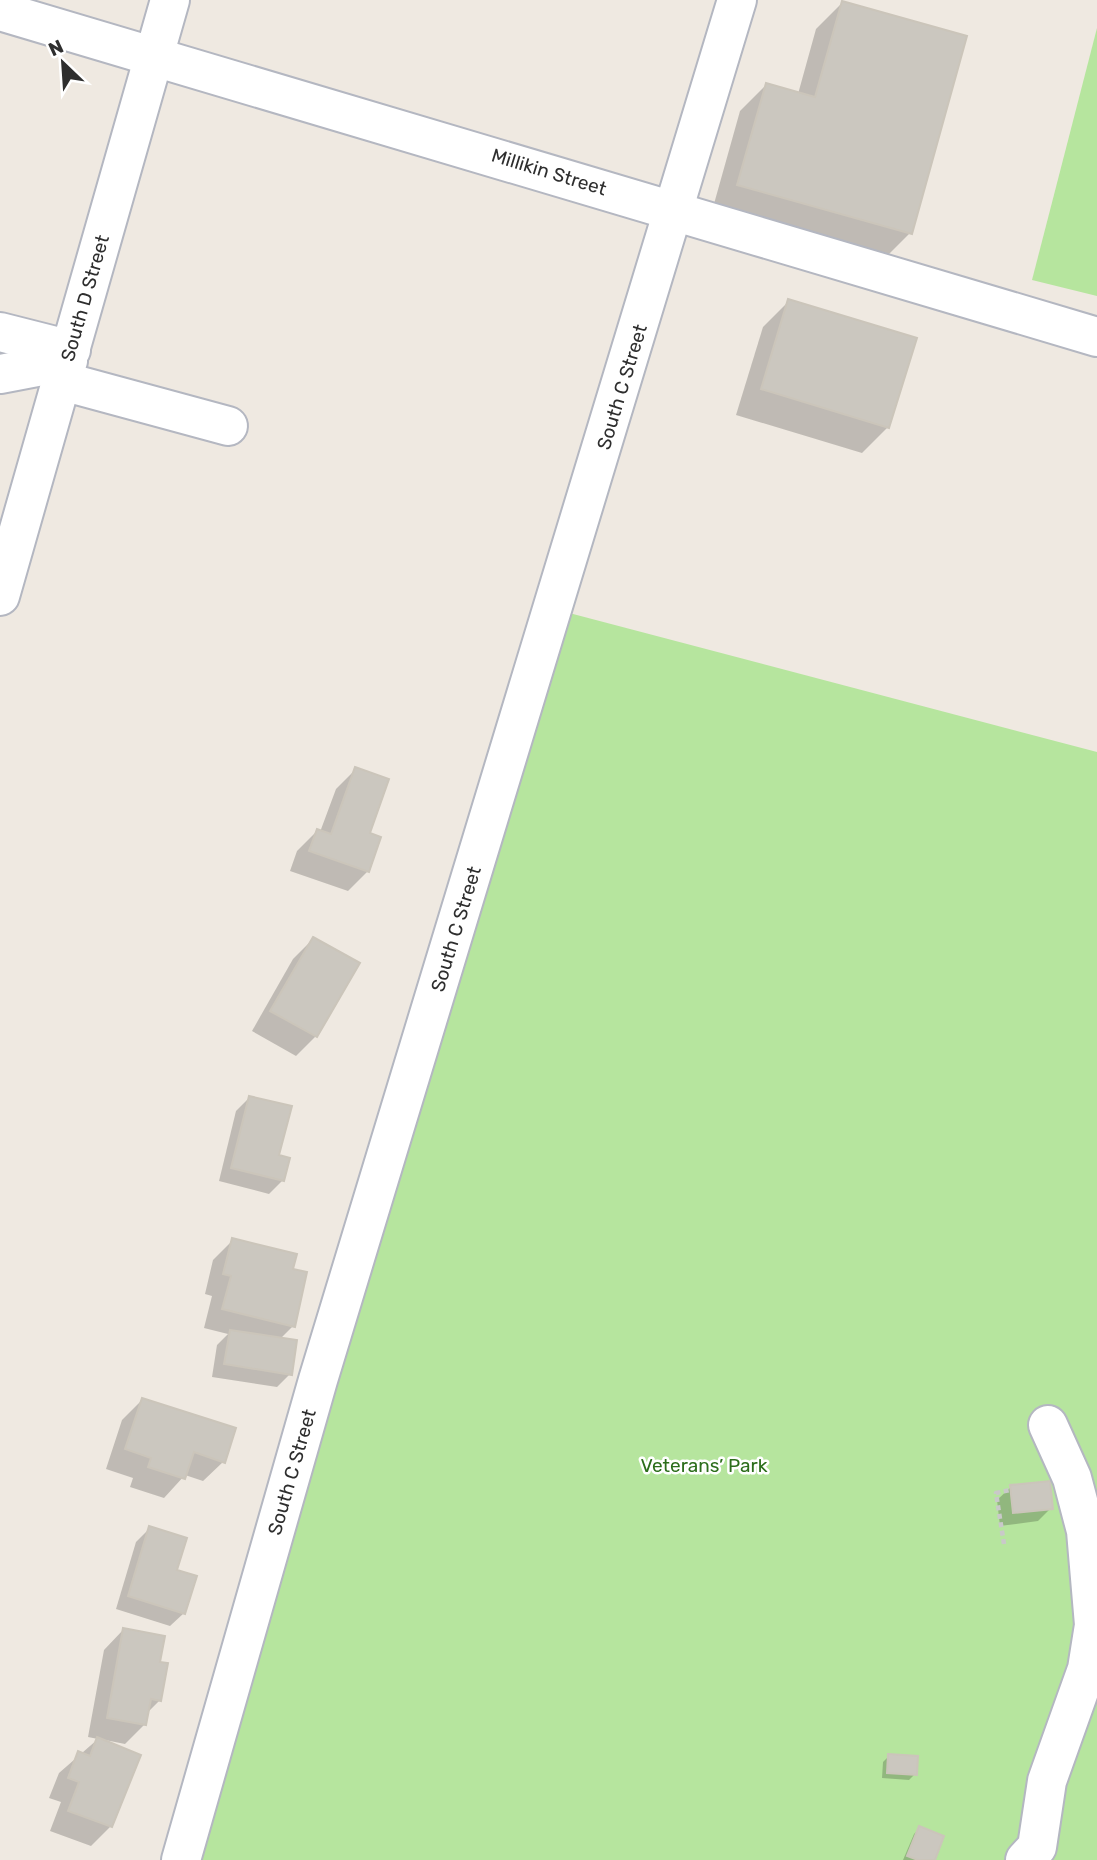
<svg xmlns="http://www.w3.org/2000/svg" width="1097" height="1860" font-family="Rubik,sans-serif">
<rect width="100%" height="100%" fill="#efe9e1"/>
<g fill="#b6e59e">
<path d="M1097,28v268l-65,-16z"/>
<path d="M554,609l543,143v1108h-916z"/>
</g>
<g fill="#0003">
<path d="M842,3l68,230 -26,26 -172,-48 28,-100 26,-26 32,9 18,-65z"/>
<path d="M789,301l99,126 -26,26 -126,-38 27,-88z"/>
<path d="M356,769l12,65v37l-20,20 -58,-20 7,-20 20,-20 3,1 16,-43z"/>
<path d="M313,939l3,97 -20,20 -44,-25 41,-72z"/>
<path d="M249,1098l28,58 6,24 -14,14 -50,-13 17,-70z"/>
<path d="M233,1240l58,30 2,56 -13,13 10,35 -13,13 -65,-10 5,-32 11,-11 -24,-6 8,-32 -7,-2 8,-34z"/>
<path d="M142,1400l81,62 -20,19 -18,-6 -21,23 -34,-11 3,-9 -27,-9 16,-49z"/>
<path d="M1011,1487l40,21 -13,13 -38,5 -3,-26z"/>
<path d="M150,1528l25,43 9,42 -14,13 -54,-17 20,-67z"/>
<path d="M123,1630l35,34 2,36 -13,13 -2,11 -20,20 -20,-4 6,86 -20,20 -41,-15 11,-29 -12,-4 10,-25 39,-34 -10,-2 16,-87z"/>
<path d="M889,1756l26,18 -6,6 -27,-2 1,-16z"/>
<path d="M920,1828l13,32h-30l11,-26z"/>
</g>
<g fill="#cbc7bf" stroke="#cbc5ba" stroke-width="2">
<path d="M842,1l125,35 -55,198 -175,-49 29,-102 49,14z"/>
<path d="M788,299l129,39 -28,90 -128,-39z"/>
<path d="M355,767l34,12 -19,54 11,4 -12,35 -60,-21 8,-22 14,5z"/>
<path d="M313,937l47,26 -43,74 -47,-26z"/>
<path d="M249,1096l43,10 -13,49 11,3 -6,23 -53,-13z"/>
<path d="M232,1238l65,16 -4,15 14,3 -12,55 -73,-18 9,-33 -8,-2z"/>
<path d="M230,1330l67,10 -5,35 -68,-11z"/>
<path d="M142,1398l94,30 -11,35 -31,-11 -9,27 -37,-12 3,-9 -26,-9z"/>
<path d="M1050,1481l3,28 -40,4 -3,-28z"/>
<path d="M149,1526l38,12 -10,32 20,6 -12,38 -57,-18z"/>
<path d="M123,1628l42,8 -5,26 8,1 -7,38 -10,-2 -5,26 -39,-7z"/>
<path d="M97,1737l44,18 -29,72 -44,-16 11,-29 -11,-4 10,-27 12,5z"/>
<path d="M888,1754l30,2 -1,19 -30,-2z"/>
<path d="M919,1826l25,10 -9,24h-17l-11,-4z"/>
</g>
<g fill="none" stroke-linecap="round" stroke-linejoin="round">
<g stroke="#b4b7c1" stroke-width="42">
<g id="minor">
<path d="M0,11l1097,326"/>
<path d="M0,332l71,18"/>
<path d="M0,374l68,-13"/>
<path d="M62,381l166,45"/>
<path d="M0,596l170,-596"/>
<path d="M181,1860l137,-480 419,-1380"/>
<path d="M1025,1860l12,-13 10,-66 40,-112 7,-44 -8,-94 -14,-53 -24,-53"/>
</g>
</g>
<path stroke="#c9c9c9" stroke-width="4.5" stroke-dasharray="5 3.5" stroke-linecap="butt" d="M1004,1544l-8,-51 14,-3"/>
<use href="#minor" stroke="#fff" stroke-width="38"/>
</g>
<g text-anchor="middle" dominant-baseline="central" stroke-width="5" stroke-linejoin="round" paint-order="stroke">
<g font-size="19" fill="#2e2e2e" stroke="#fff">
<text transform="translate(549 172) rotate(17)">Millikin Street</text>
<text transform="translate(85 298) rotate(-74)">South D Street</text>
<text transform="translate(622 387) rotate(-73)">South C Street</text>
<text transform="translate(456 929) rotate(-73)">South C Street</text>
<text transform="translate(292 1472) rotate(-74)">South C Street</text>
</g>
<g font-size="19" fill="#2c6e1b" stroke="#fff">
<text x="704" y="1465">Veterans’ Park</text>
</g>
</g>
<g transform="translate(63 63) rotate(335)" stroke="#ffffff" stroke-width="5" paint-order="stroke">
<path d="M0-5L12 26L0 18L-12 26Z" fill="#2e2e2e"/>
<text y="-10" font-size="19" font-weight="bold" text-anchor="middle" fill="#2e2e2e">N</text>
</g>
</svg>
